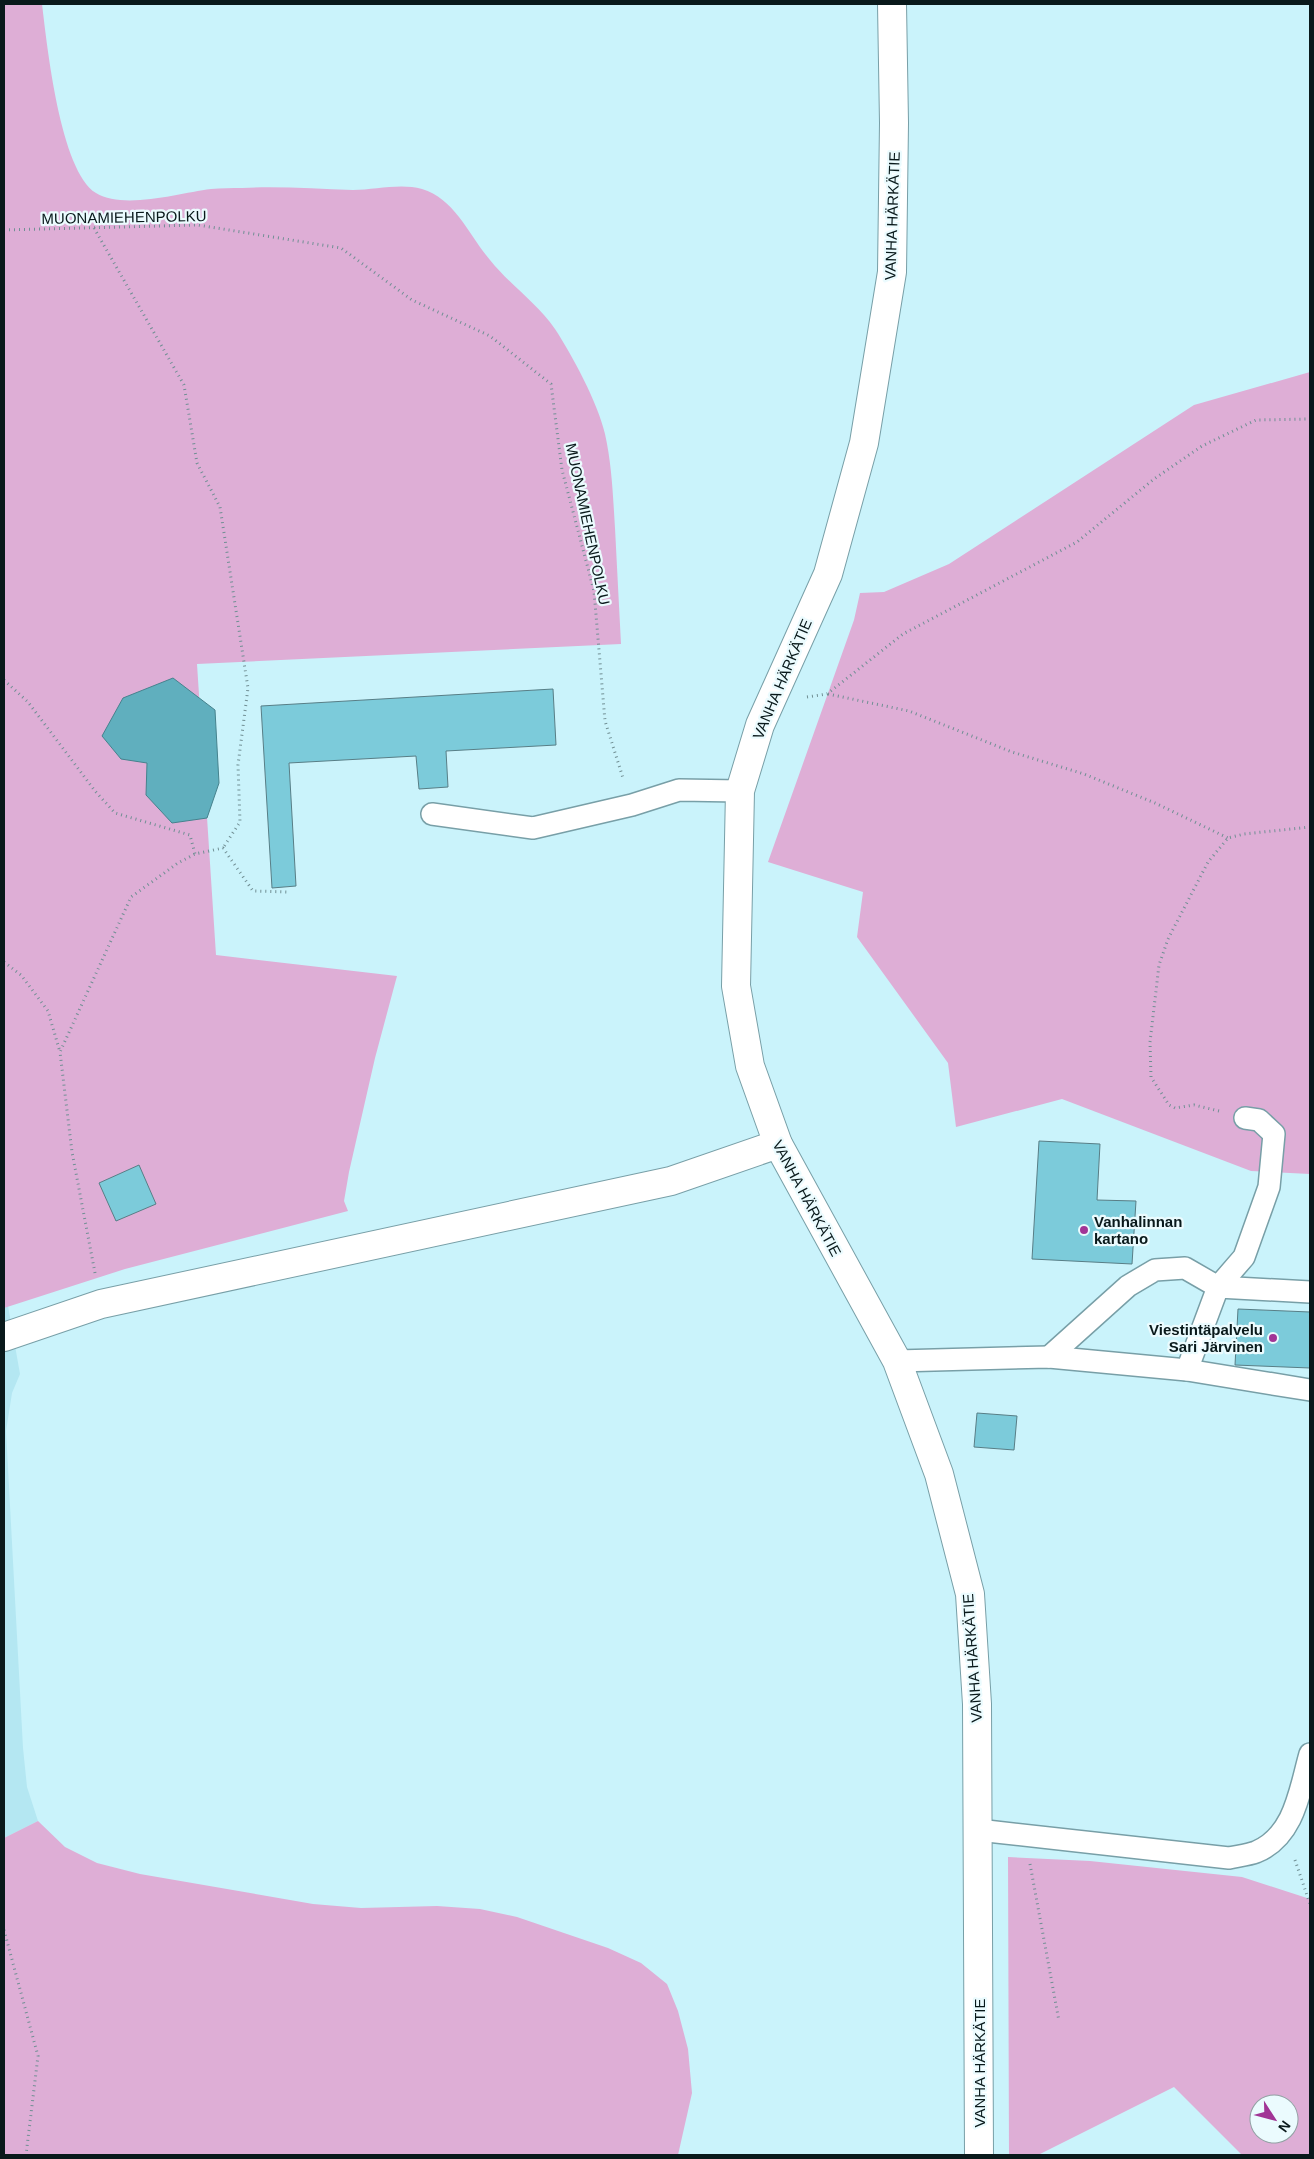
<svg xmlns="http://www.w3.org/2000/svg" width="1314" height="2159" font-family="Arial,sans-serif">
<rect width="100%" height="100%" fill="#caf3fb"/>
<path fill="#b4e7f2" d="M8,1306l12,68 -8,19 -6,38 17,317 4,39 11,34 -34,17v-530z"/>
<g fill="#deaed6" fill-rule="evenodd">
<path d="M4,4h38c5,41 18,167 54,189 28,17 83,0 115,-4 10,-1 21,-1 31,-1 38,-2 74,1 111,2 22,0 47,-7 69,-1 33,10 47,46 68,71 20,25 47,43 65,69 17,26 43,74 50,105 7,31 8,63 10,94 2,39 4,78 6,116l-424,20 19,291 181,21 -22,82 -26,114 -5,29 4,10 -223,58 -121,39z"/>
<path d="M1310,372v802l-59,-3 -189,-72 -106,28 -8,-64 -91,-126 6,-45 -95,-30 86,-242 6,-27 24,-1 65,-28 245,-159z"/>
<path d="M38,1821l27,26 32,16 43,11 173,30 48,4 76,-2 43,3 37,8 91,31 33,15 26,21 11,27 10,38 4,44 -14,62h-674v-317z"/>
<path d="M1008,1857l82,4 152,16 68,22v256h-68l-68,-68 -136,68h-29zM1259,2104h30v30h-30z"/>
</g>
<path fill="#60afbe" stroke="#46828d" d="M173,678l42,32 4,73 -12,35 -35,5 -26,-28 1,-32 -26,-4 -19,-23 21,-38z"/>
<g fill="#7ccbda" stroke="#587e86">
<path d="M553,689l3,56 -110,6 2,36 -29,2 -3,-33 -127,7 7,123 -24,2 -11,-182z"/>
<path d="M1039,1141l61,3 -3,56 39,1 -4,63 -100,-5z"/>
<path d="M139,1165l17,39 -40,17 -17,-38z"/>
<path d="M1238,1309l72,3v56l-75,-3z"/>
<path d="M977,1413l40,3 -3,34 -40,-3z"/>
</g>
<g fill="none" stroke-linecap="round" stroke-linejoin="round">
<g stroke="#789fa7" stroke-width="24">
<g id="service">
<path d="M432,814l101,14 99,-23 47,-15 61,1"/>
<path d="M1049,1357l79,-71 27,-16 30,-2 33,19 26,-30 25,-70 5,-53 -15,-14 -14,-2"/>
<path d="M897,1361l152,-4 138,13 123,20"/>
<path d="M1187,1370l31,-83 92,5"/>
<path d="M978,1830l251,28c9,-2 19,-3 27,-6 39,-16 44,-63 54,-98"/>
</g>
</g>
<g stroke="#789fa7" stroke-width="30">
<path id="minor" d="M4,1337l97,-33 570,-123 107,-37"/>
</g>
<g stroke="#789fa7" stroke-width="30">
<path id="tertiary" d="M892,4l2,119 -2,149 -28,171 -36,131 -68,151 -20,66 -4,195 14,80 28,78 119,217 42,113 31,120 7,110 2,451"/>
</g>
<g stroke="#718f94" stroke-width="3" stroke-dasharray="1 4" stroke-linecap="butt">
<path d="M94,228l90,157 13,78 23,44 28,181 -10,77 2,57 -17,26"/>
<path d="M4,230l194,-5 143,23 71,52 78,36 61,48 11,86 32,121 11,130 18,57"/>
<path d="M4,680l24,22 67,89 20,22 75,22 5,19"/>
<path d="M828,694l81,17 103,41 72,22 71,29 73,35"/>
<path d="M807,697l20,-3 76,-60 174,-92 77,-63 48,-33 54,-26 54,-1"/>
<path d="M4,962l17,13 27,36 12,41"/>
<path d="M1219,1111l-25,-6 -19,3 -6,-3 -18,-28 -1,-35 9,-77 9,-26 40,-77 20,-24 16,-4 66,-7"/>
<path d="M95,1273l-23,-121 -12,-100 71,-155 47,-34 17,-9 28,-6 30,43 36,1"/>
<path d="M1295,1860l15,44"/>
<path d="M1030,1864l29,157"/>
<path d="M4,1930l34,126 -12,99"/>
</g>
<use href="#service" stroke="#fff" stroke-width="21"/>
<use href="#minor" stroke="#fff" stroke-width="28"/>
<use href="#tertiary" stroke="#fff" stroke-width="28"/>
</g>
<g fill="#a13596" stroke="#ebfbfe" stroke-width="2">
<circle cx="1084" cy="1230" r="5"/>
<circle cx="1273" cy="1338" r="5"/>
</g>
<g text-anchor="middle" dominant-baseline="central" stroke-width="4.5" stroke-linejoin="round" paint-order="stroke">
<g font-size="15" fill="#09191b" stroke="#ebfbfe">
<text transform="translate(892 216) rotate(-88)">VANHA HÄRKÄTIE</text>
<text transform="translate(124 217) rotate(-1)">MUONAMIEHENPOLKU</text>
<text transform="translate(588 524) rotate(78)">MUONAMIEHENPOLKU</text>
<text transform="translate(782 679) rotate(-67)">VANHA HÄRKÄTIE</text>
<text transform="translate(807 1198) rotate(62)">VANHA HÄRKÄTIE</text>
<text transform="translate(972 1658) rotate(-94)">VANHA HÄRKÄTIE</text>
<text transform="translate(979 2063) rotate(-90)">VANHA HÄRKÄTIE</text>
</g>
<g font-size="15" font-weight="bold" fill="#09191b" stroke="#ebfbfe" text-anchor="start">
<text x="1094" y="1221">Vanhalinnan<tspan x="1094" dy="17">kartano</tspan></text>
<text x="1263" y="1329" text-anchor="end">Viestintäpalvelu<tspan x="1263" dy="17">Sari Järvinen</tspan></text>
</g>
</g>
<rect width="1314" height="2159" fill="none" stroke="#09191b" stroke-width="10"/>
<g transform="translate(1274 2119) rotate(126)"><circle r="24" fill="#ebfbfe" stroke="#91a1a3"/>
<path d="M0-4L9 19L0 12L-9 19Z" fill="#a13596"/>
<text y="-8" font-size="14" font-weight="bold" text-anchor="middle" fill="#09191b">N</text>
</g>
</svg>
